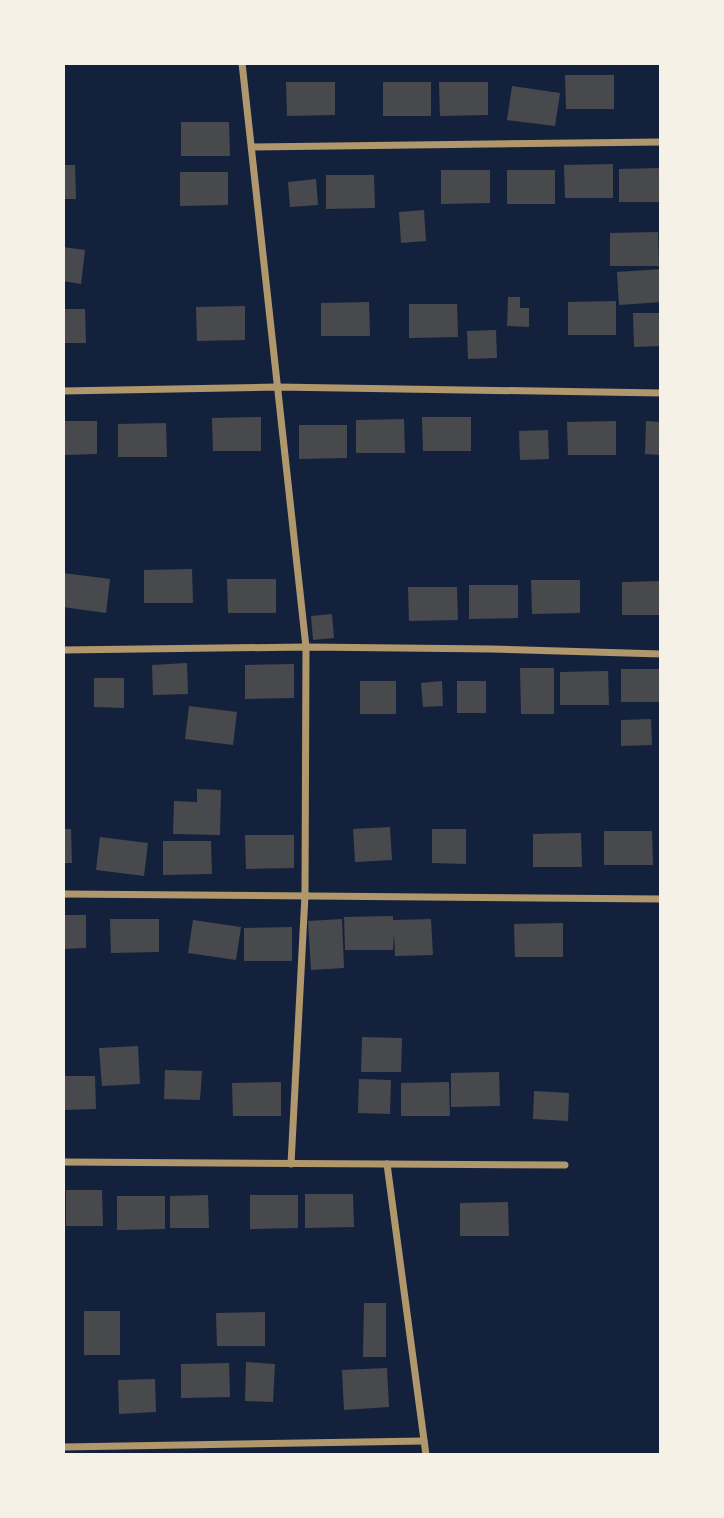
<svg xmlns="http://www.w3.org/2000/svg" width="724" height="1518" font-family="'Roboto Serif',serif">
<rect width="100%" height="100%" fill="#14213d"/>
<g fill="#48494c">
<path d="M565,75h49v34h-48z"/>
<path d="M286,82h49v33l-48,1z"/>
<rect x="383" y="82" width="48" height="34"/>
<path d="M439,82h49v33l-48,1z"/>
<path d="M512,86l48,7 -5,33 -48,-6z"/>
<path d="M181,122h48l1,34h-49z"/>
<path d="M613,164v34h-48l-1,-33z"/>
<path d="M63,165h12l1,34h-13z"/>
<path d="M661,168v34h-42v-33z"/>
<path d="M441,170h49v33l-49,1z"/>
<rect x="507" y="170" width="48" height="34"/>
<path d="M180,172h48v33l-48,1z"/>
<path d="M326,175h48l1,33 -49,1z"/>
<path d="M316,179l2,26 -28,2 -2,-25z"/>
<path d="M424,210l2,31 -25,2 -2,-31z"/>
<path d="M658,232l1,34h-49v-33z"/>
<path d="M63,247l22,3 -4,34 -18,-3z"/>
<path d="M661,269v33l-42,3 -2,-33z"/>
<path d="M508,297h12v11h9v19l-22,-1z"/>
<path d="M616,301v34h-48v-33z"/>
<path d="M369,302l1,34h-49v-33z"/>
<path d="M409,304h48l1,33 -49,1z"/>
<path d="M245,306v34l-48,1 -1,-34z"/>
<path d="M63,309h22l1,34h-23z"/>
<path d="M633,313h28v33l-27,1z"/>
<path d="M496,330l1,28 -29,1 -1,-28z"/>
<path d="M261,417v34h-48l-1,-33z"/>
<path d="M422,417h49v34h-48z"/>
<path d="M404,419l1,34h-49v-33z"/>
<path d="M63,421h34v33l-34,1z"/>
<path d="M616,421v34h-48l-1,-33z"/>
<path d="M646,421l15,1v33l-16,-1z"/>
<path d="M166,423l1,34h-49v-33z"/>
<path d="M299,425h48v33l-48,1z"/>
<path d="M548,430l1,29 -29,1 -1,-29z"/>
<path d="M192,569l1,34h-49v-33z"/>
<path d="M63,573l47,6 -4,34 -43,-6z"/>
<path d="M227,579h49v34h-48z"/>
<path d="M531,580h49v33l-48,1z"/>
<path d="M661,581v34h-39v-33z"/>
<path d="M469,585h49v33l-49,1z"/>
<path d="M408,587h49l1,33 -49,1z"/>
<path d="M332,614l2,24 -21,2 -2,-24z"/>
<path d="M187,663l1,31 -35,1 -1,-30z"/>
<path d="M294,664v34l-49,1v-34z"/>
<path d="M520,668h34v46h-33z"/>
<path d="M621,669h38l2,33h-40z"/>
<path d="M608,671l1,34h-49v-33z"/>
<path d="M94,678h30v30l-30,-1z"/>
<rect x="360" y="681" width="36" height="33"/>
<path d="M442,681l1,25 -20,1 -2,-24z"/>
<rect x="457" y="681" width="29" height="32"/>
<path d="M189,706l48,6 -4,33 -48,-6z"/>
<path d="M651,719l1,26 -31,1v-26z"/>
<path d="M197,789l24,1 -1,45 -47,-1 1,-33 23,1z"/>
<path d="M390,827l2,33 -37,2 -2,-33z"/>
<path d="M63,829h8l1,34h-9z"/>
<path d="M432,829h34v35l-34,-1z"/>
<path d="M604,831h48l1,34h-49z"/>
<path d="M581,833l1,34h-49v-33z"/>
<path d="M245,835h49v33l-48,1z"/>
<path d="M100,837l48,6 -4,33 -48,-6z"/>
<path d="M163,841h48l1,33 -49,1z"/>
<path d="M63,915h23v33l-23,1z"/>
<path d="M393,916v4l38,-1 2,36 -38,1 -1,-22 -1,16h-48l-1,-33z"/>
<path d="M110,919h49v33l-48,1z"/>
<path d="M342,919l2,49 -33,2 -3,-49z"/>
<path d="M193,920l48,7 -5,33 -48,-7z"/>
<path d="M563,923v34h-48l-1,-33z"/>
<path d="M292,927v34h-48v-33z"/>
<path d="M362,1037l40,1 -1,34h-40z"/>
<path d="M138,1046l2,38 -38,2 -3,-38z"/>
<path d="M165,1070l37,1 -2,29 -36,-1z"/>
<path d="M499,1072l1,34 -49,1v-34z"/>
<path d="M63,1076h32l1,33 -33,1z"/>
<path d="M359,1079l32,1 -1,34 -32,-1z"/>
<path d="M281,1082v34h-48l-1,-33z"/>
<path d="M449,1082l1,34h-49v-33z"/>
<path d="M534,1091l35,2 -1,28 -35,-2z"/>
<path d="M66,1190h36l1,36h-37z"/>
<path d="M305,1194h48l1,33 -49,1z"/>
<path d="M208,1195l1,33h-39v-32z"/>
<path d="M250,1195h48v33l-48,1z"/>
<path d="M117,1196h48v33l-48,1z"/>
<path d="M508,1202l1,34h-49v-33z"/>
<path d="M364,1303h22v54h-23z"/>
<rect x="84" y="1311" width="36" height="44"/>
<path d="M265,1312v34h-48l-1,-33z"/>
<path d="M246,1362l29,2 -2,38 -28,-1z"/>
<path d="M229,1363l1,34 -49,1v-34z"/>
<path d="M387,1368l2,39 -45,3 -2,-40z"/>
<path d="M155,1379l1,33 -37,2 -1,-34z"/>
</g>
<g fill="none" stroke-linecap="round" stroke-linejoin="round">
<g stroke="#b1986c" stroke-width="7">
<path d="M242,63l64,584 -1,248 -14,269"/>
<path d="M252,147l409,-5"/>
<path d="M63,391l214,-4 384,6"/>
<path d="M63,650l243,-3 186,2 169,5"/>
<path d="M63,894l598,5"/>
<path d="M63,1162l502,3"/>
<path d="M387,1164l39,291"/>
<path d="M63,1447l361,-6"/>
</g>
</g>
<rect width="724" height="1518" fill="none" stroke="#f6f1e7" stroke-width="130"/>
</svg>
